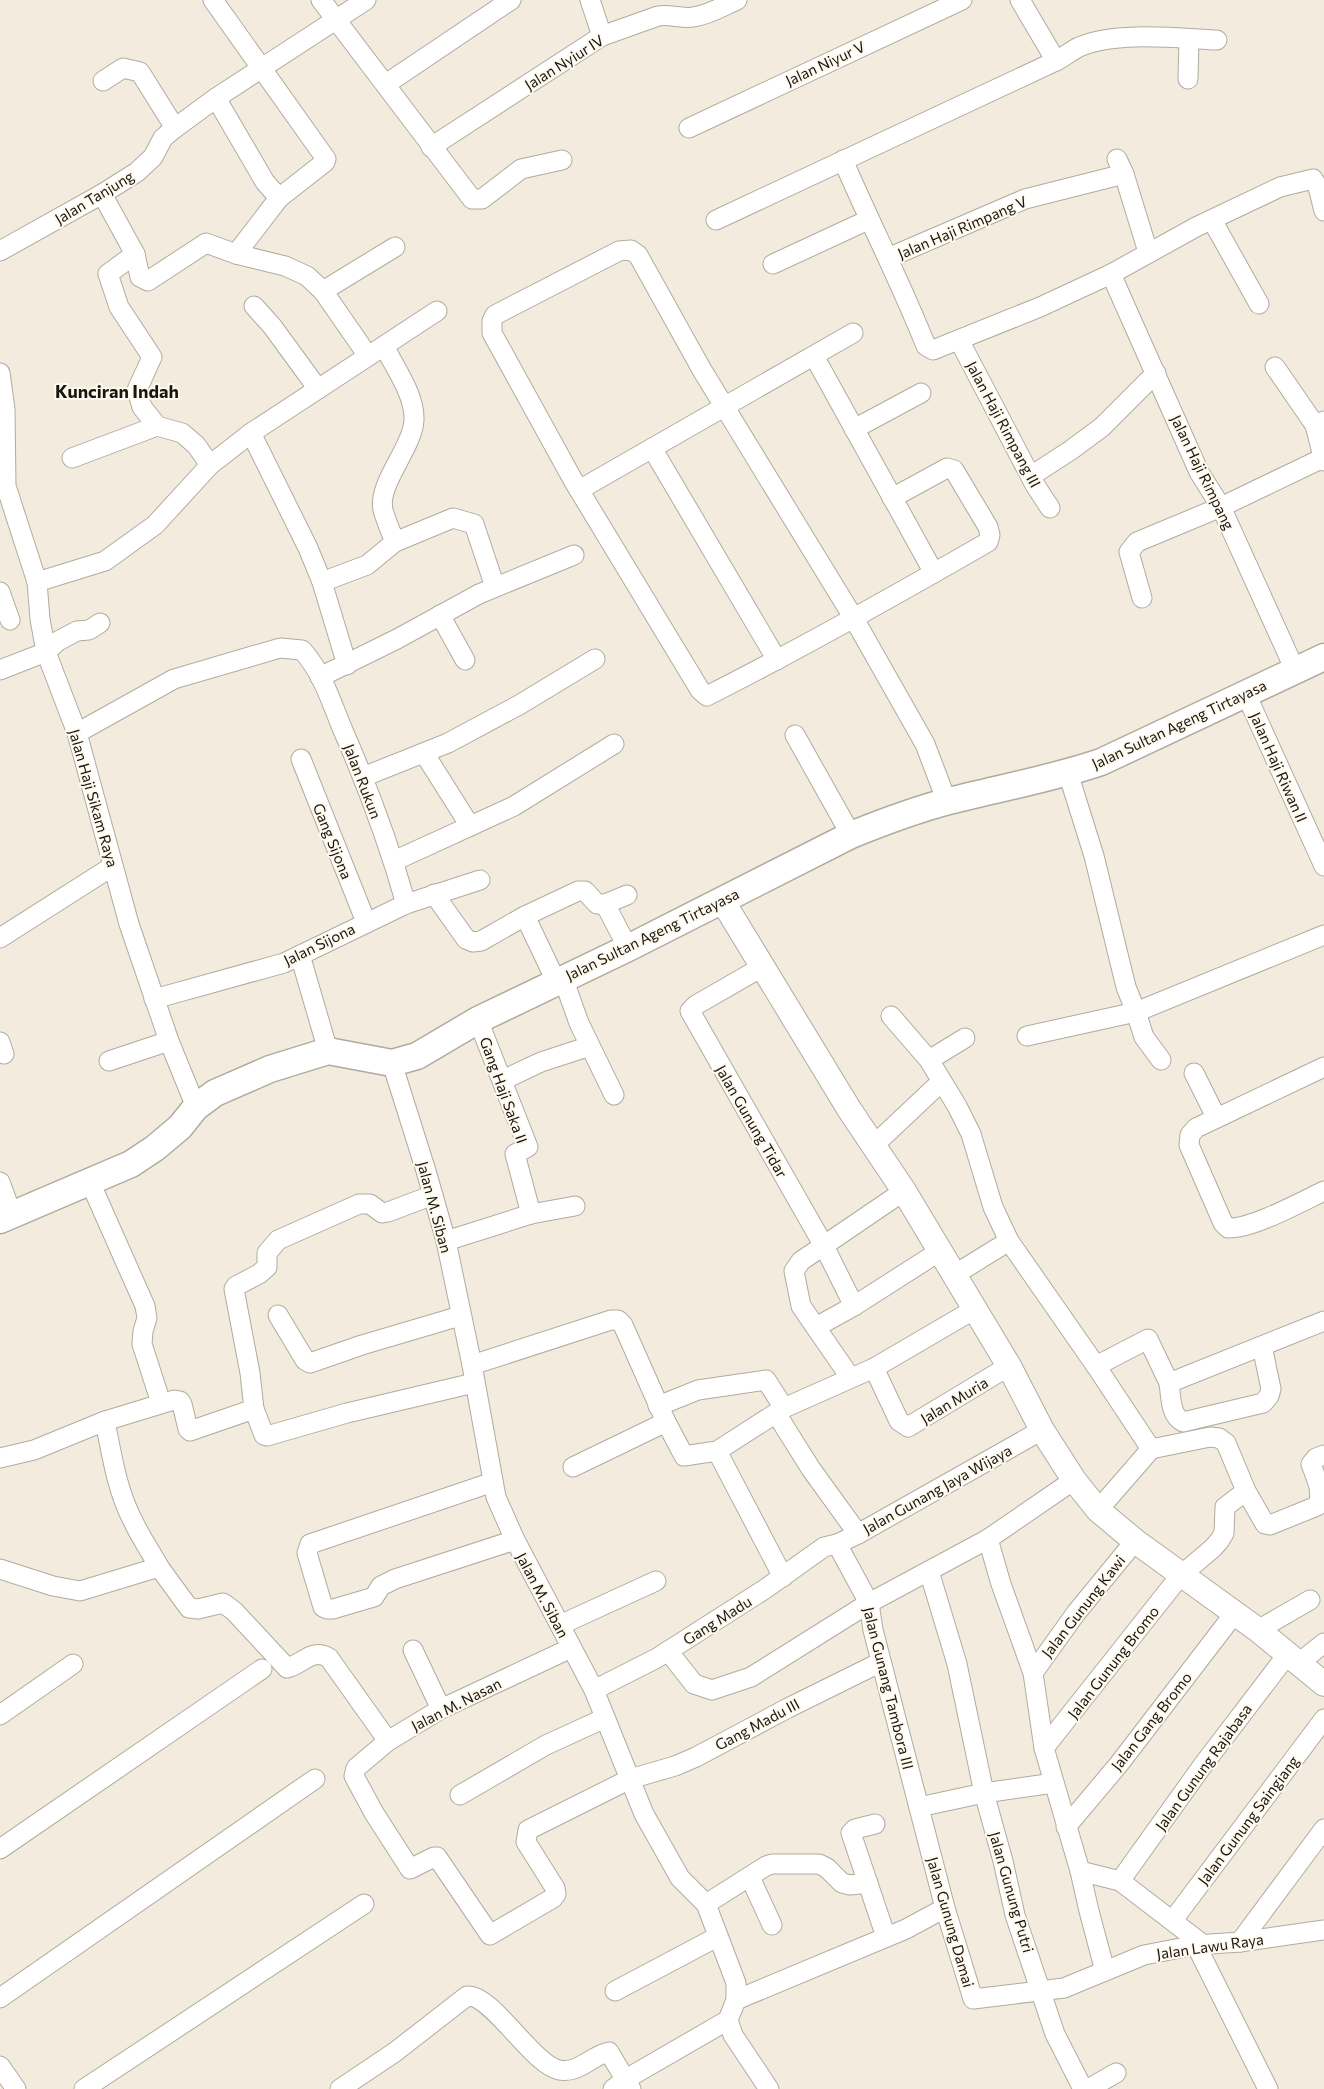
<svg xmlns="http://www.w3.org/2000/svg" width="1324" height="2089" font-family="Commissioner,sans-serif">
<rect width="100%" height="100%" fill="#f3ecde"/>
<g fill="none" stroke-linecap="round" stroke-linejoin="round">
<g stroke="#b1ab9e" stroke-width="21">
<g id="minor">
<path d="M213,0l113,159 -1,3 -46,36 -43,56 49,12 22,10 16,15"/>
<path d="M321,0l151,199h10l39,-30 41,-9"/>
<path d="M590,0l12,36"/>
<path d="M1020,0l36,61"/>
<path d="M1188,79l1,-40"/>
<path d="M103,81l20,-13 17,4 35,56"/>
<path d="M386,84l125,-84"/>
<path d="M216,98l49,84 14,16"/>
<path d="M689,128l273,-128"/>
<path d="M431,147l171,-111 56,-20c12,-2 24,3 35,1 16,-2 30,-11 44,-17"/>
<path d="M1117,159l7,15 24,78"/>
<path d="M843,160c27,63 58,123 83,186l7,4 107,-43 71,-33 85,-47 84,-40 33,-8 5,8 6,24"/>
<path d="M102,194l33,60"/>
<path d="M716,220l340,-159c8,-4 15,-10 23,-14 36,-16 98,-9 138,-7"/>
<path d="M1212,220l47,84"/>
<path d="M0,251l102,-57 35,-22 16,-15 10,-19 12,-10 41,-30 150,-98"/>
<path d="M888,258l137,-59 99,-25"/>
<path d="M773,264l95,-44"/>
<path d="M1111,274l88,198 22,35 74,163"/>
<path d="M254,306l18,20 46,63"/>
<path d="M959,340l76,145 15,23"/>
<path d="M384,346c11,22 31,49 30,74 -1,27 -37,64 -31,90 3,11 8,22 12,32"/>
<path d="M368,356l-45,-65 72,-44"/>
<path d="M814,356l120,217"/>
<path d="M1275,367l40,58"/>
<path d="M0,373l5,36 1,77 31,96 3,37 6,33 31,81 52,191 40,117 27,66"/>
<path d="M1324,421l-9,4 9,36"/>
<path d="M157,426l-15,-19 -5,-17 15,-33 -33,-50 -11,-33 27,-20 5,23 8,4 58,-38 30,11"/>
<path d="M854,429l67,-36"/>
<path d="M652,448l125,212"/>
<path d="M210,465l41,-32"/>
<path d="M1031,476l40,-26 31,-23 54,-54"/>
<path d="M579,490l274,-157"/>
<path d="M892,498l55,-30 7,2 34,57 2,8 -2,7c-92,53 -186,106 -281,154l-7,-6 -127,-210 -81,-147v-12l3,-6 124,-64 12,-1 7,5 64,115 151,247 72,127 22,58"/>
<path d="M37,582l68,-21 50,-36 55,-60 -14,-20 -14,-12 -25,-7 -85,32"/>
<path d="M322,582l45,-17 28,-23 58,-24 21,6 21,63"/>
<path d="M0,592l10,28"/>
<path d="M1142,598l-13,-46 8,-10 84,-35 102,-49"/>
<path d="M440,615l25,45"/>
<path d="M347,665l-25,-83 -14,-34 -57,-115 186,-122"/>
<path d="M0,670l46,-18 12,-11 19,-10 12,-1 11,-7"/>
<path d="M320,677l77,-38 82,-45 95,-39"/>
<path d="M1246,694l78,172"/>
<path d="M77,733l97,-54 106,-31 22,2c20,22 29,51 40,78 25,57 47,116 64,176"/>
<path d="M795,735l56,100"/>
<path d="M424,753l46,73"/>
<path d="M301,759l65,163"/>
<path d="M1068,773l26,83 32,131 10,25 8,25 17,23"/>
<path d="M363,777l85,-34 71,-38 76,-46"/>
<path d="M394,861l120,-55 100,-62"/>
<path d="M434,894l32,45 7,3 8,-1 44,-25 53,-25h7l12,13h8l22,-9"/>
<path d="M605,904l23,44"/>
<path d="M525,916l31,65"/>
<path d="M0,938l113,-72"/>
<path d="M300,955l28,96"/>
<path d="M762,967l-66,38 -6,6 134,235 30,60"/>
<path d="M563,978l16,45 35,72"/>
<path d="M154,999l130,-36 122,-59 74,-24"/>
<path d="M891,1016l38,44 28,46 14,28 22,73 16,34 87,125 52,-27 21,44 155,-62"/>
<path d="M478,1020l50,127 -13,7 16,60"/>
<path d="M1027,1036l109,-24 188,-77"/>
<path d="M0,1042l4,12"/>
<path d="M929,1060l36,-22"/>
<path d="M109,1061l60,-20"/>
<path d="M392,1063l34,108 20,70 26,124 24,132 19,43 79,150 50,124 36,64 26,26 30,79v17l-8,20 5,15 36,54"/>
<path d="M1324,1067l-128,61 -6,7 -1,10 34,78 5,5c24,1 73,-26 96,-37"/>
<path d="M1194,1073l22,44"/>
<path d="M503,1080l38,-18 49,-16"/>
<path d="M873,1146l68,-64"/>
<path d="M0,1182l12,33"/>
<path d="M90,1182l55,124 2,12 -4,13 -1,13 19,59"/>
<path d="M446,1241l85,-27 44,-8"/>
<path d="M954,1275l55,-34"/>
<path d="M278,1315l27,45 5,3 52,-18 98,-29"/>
<path d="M816,1327l38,-21 86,-55"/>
<path d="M472,1365l139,-45h7l5,5 43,97 18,34 33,-5 67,-43 90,-40 101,-59"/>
<path d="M1096,1366l55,83 59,-12 9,1 7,5 20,48"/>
<path d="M874,1368l25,53 9,6 101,-61"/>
<path d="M850,1377l-49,-71 -7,-35 7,-10 103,-70"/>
<path d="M1169,1383c2,14 1,32 14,39l80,-19 6,-7 2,-7 -9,-43"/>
<path d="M658,1406l40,-16 68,-10 18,28"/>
<path d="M254,1409l-4,-36 -16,-84 2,-3 23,-12 8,-7v-14l11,-13 81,-36h11l12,9 6,-1 45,-17"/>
<path d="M778,1412l1,6 32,51 47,65"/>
<path d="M105,1421c7,35 12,70 29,102 7,15 17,29 25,44"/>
<path d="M717,1451l66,126"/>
<path d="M0,1458l34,-8 71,-29 69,-21 6,1 2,3 6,25 2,2 64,-22 10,26 3,1 80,-23 127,-30"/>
<path d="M573,1467l93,-45"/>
<path d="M493,1482l-183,62 -3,9 16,54 4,2h6l41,-12 7,-11 14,-7 120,-39"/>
<path d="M1098,1510l53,-61"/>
<path d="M988,1539l13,45 32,89 11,75 36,123 9,40 16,60"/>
<path d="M837,1544l32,59 4,27 72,278 28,91 91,-11 80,-33 52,-10 44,-3 84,-12"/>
<path d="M0,1569l53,17 27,5 79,-24 30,41 9,1 25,-6 11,8 53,57c15,-3 25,-21 42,-10l59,83"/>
<path d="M929,1571l28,93 27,129 19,68 12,54 40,119 28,55"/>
<path d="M560,1625l96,-44"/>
<path d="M1258,1630l52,-30"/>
<path d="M571,1648l-130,61 -53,32 -32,27 -2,8 20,37 36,56 24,-12h3l53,78 63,-37 3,-4 -1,-6 -29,-46 2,-12 102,-51 45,-13 21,-9 92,-49 93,-46"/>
<path d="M413,1650l28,59"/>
<path d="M668,1651l26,33 18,6 39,-13 118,-74 119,-64 86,-59"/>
<path d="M1299,1663l25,-20"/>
<path d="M1033,1673l43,-60 59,-72"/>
<path d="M594,1690l63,-32 108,-69 59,-42 13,-3 21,-10 184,-104"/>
<path d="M0,1715l73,-51"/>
<path d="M1044,1748l136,-172 33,-28 7,-8 4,-7 1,-26 21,-16 19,33 5,1 47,-19c7,-13 -1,-28 -6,-42l5,-6 8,-3"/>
<path d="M460,1795l86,-50 59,-27"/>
<path d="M919,1807l65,-14 70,-10"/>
<path d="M875,1824l-20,5 -4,4 35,104"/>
<path d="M1066,1827l53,-63 115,-150"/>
<path d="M0,1849l262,-180"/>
<path d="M1080,1871l40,10 85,65"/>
<path d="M750,1877l22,48"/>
<path d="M1120,1881l83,-116 84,-110"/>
<path d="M706,1904l60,-38 6,-2h47l8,4 15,15 8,2 18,-2"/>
<path d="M1173,1920l151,-201"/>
<path d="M1240,1942l84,-113"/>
<path d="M1196,1945l72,144"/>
<path d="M615,1991l102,-54"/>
<path d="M0,1998l315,-219"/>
<path d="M736,2000l170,-71 39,-21"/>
<path d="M0,2066l16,23"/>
<path d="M84,2089l280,-185"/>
<path d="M340,2089l55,-37 72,-56c24,-3 65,68 92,74 20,4 33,-15 50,-18l22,37"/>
<path d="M613,2089l13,-10 102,-59"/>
<path d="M1088,2089l28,-16"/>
</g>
</g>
<g stroke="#b1ab9e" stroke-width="26">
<path id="tertiary" d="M722,900l127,209 55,82 105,175 33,64 32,50 24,30 37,31 123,89 66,54"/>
</g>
<g stroke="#b1ab9e" stroke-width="29">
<path id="secondary" d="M0,1220l131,-56 24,-16 25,-21 16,-20 19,-14 55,-24 58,-18 64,12 25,-7 61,-36 150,-72 223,-113c32,-13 64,-25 98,-34 51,-13 102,-22 152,-39l223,-105"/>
</g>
<use href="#minor" stroke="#fff" stroke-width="19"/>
<use href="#tertiary" stroke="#fff" stroke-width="24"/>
<use href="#secondary" stroke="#fff" stroke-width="26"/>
</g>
<g text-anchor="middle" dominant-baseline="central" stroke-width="4" stroke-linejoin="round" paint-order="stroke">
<g font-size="15" fill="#191612" stroke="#fff9ee">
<text transform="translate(564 62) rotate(-32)">Jalan Nyiur IV</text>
<text transform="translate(825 63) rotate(-25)">Jalan Niyur V</text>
<text transform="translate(94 197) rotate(-31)">Jalan Tanjung</text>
<text transform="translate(962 227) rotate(-23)">Jalan Haji Rimpang V</text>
<text transform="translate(1004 424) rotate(62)">Jalan Haji Rimpang III</text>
<text transform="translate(1203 472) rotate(64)">Jalan Haji Rimpang</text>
<text transform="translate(1179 724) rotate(-25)">Jalan Sultan Ageng Tirtayasa</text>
<text transform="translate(1279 767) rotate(66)">Jalan Haji Riwan II</text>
<text transform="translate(363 781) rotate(69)">Jalan Rukun</text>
<text transform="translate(94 798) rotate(74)">Jalan Haji Sikam Raya</text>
<text transform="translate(333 841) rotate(68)">Gang Sijona</text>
<text transform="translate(652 934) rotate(-26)">Jalan Sultan Ageng Tirtayasa</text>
<text transform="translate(319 944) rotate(-26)">Jalan Sijona</text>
<text transform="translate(504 1090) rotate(70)">Gang Haji Saka II</text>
<text transform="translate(752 1121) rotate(60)">Jalan Gunung Tidar</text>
<text transform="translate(435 1207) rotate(75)">Jalan M. Siban</text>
<text transform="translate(954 1400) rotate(-31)">Jalan Muria</text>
<text transform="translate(937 1489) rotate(-29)">Jalan Gunang Jaya Wijaya</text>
<text transform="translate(543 1595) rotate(62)">Jalan M. Siban</text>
<text transform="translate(1083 1606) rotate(-52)">Jalan Gunung Kawi</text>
<text transform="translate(717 1620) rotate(-32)">Gang Madu</text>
<text transform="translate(1113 1662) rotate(-52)">Jalan Gunung Bromo</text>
<text transform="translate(889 1688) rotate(76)">Jalan Gunang Tambora III</text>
<text transform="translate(456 1704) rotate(-27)">Jalan M. Nasan</text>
<text transform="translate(1151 1721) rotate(-52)">Jalan Gang Bromo</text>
<text transform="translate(757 1724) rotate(-28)">Gang Madu III</text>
<text transform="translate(1203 1767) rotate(-54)">Jalan Gunung Rajabasa</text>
<text transform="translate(1248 1820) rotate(-53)">Jalan Gunung Saingiang</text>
<text transform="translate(1012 1892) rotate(74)">Jalan Gunung Putri</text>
<text transform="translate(951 1922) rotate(74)">Jalan Gunung Damai</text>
<text transform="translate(1210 1946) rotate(-8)">Jalan Lawu Raya</text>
</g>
<g font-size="18" font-weight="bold" fill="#191612" stroke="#fff9ee">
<text x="117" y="391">Kunciran Indah</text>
</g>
</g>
</svg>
